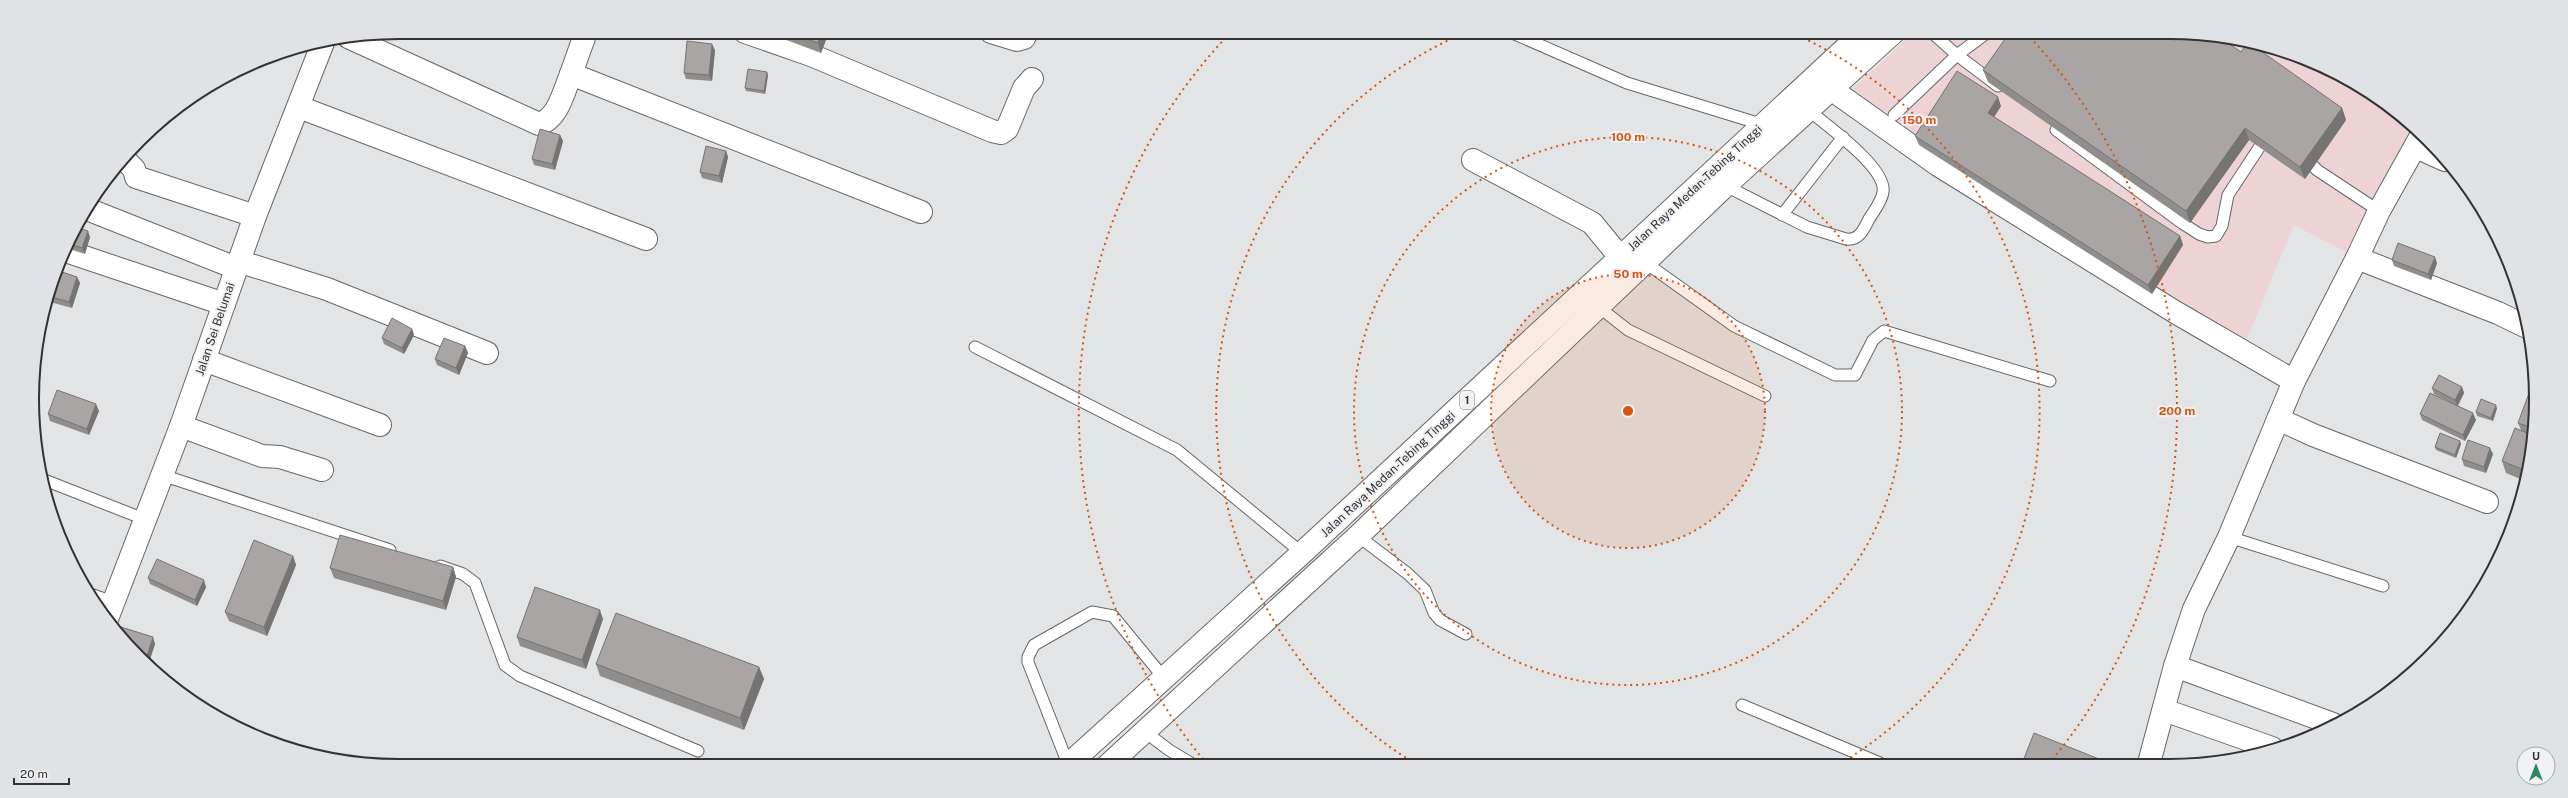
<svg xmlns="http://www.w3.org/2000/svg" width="2568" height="798" font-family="'Public Sans',sans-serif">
<rect width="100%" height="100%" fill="#e3e4e6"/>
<path fill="#edd3d4" d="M1914,32h255l72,7 42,13 104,53 29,24 -64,126 -58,-30 -50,121 -397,-252z"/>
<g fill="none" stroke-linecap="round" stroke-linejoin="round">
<g stroke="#656668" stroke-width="13">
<g id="service">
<path d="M1510,32l117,51 137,42"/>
<path d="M1931,32l26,23 41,31"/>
<path d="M1894,115l63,-60 31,-23"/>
<path d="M2056,130l126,93 17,11 9,3 8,-1 6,-10 6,-31 40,-61"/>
<path d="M2304,156l13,14 62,41"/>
<path d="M1722,184l85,43 39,12c13,2 18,-10 23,-20 5,-8 13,-18 14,-27 4,-25 -60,-69 -77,-84"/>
<path d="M1782,215l61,-78"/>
<path d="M1646,263l88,63 101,49h20l18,-35 11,-9 166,50"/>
<path d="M1600,308l28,22 137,66"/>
<path d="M975,347l202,103 125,103"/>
<path d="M162,475l228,75"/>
<path d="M42,479l102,40"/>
<path d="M1358,536l49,37 18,17 9,23 6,7 26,14"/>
<path d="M2229,537l154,49"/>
<path d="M440,566l23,8 12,9 30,82 15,11 178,75"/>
<path d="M90,594l23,8"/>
<path d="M1742,705l138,58"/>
<path d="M1144,731l25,19 25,15"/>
<path d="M1068,764l-40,-102v-5l6,-12 58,-33 21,4 51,62"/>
</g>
</g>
<g stroke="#656668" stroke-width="24">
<g id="minor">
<path d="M586,32l-15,42 350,138"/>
<path d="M745,32l66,23 181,76 9,2 6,-4 17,-41 8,-9"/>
<path d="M991,32l26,8 7,-2 3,-6"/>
<path d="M348,37l191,87c19,-5 25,-33 32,-50"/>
<path d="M1831,89l107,76 237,147 119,69"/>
<path d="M299,107l347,132"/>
<path d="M2416,147l29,13"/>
<path d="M124,159l10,10 2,8 119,39"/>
<path d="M1473,160l119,63 28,34"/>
<path d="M87,209l149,59"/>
<path d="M66,251l158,53"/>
<path d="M2357,258l141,55 31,15"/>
<path d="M238,261l89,28 160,64"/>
<path d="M204,360l176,65"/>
<path d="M2278,419l35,16 174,67"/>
<path d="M181,426l81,30 18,1 42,13"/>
<path d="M2175,666l158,58"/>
<path d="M2164,710l108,38"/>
</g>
</g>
<g stroke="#656668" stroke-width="24">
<path id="tertiary" d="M107,619l74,-193 74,-210 69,-176"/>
</g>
<g stroke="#656668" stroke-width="24">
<path id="secondary" d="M2149,763l26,-97 19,-57 35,-72 65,-156 63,-123 22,-47 43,-77"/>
</g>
<g stroke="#656668" stroke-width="24">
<g id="trunk">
<path d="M1068,765l234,-212 561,-521"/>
<path d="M1108,765l250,-229 367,-350 169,-154"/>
</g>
</g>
<use href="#service" stroke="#fff" stroke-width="11"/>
<use href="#minor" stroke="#fff" stroke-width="22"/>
<use href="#tertiary" stroke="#fff" stroke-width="22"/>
<use href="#secondary" stroke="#fff" stroke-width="22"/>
<use href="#trunk" stroke="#fff" stroke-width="22"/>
</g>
<g fill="#908e8d">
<path d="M765,32h64l-8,21z"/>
<path d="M715,50l-3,31 -26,-2 -2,-6z"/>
<path d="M2241,52l101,56 4,12 -41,59 -56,-39 -59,83 -202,-141 -5,-12z"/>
<path d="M768,75l-3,19 -19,-3 -1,-3z"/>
<path d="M2001,106l-7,11 186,119 3,9 -31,49 -233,-149 -4,-9z"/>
<path d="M560,135l3,6 -8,29 -21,-5 -2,-6z"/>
<path d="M726,151l2,6 -6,26 -20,-5 -2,-6z"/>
<path d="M70,236l20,1 -5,17 -19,-6z"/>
<path d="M2392,260l45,3 -6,17 -37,-14z"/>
<path d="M59,271l18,6 3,6 -8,25 -22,-6z"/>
<path d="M412,329l2,6 -10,19 -20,-10 -2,-6z"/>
<path d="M465,346l3,7 -9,22 -22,-10 -2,-6z"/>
<path d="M2462,387l2,6 -6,13 18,14 -11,21 -43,-21 -2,-6 28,-13 -14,-7 -2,-6z"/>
<path d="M2536,399l-7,72 -4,10 -19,-8 -4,-12 19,-31 -3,-7z"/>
<path d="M2497,408l-4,13 -16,-5 -1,-4z"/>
<path d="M99,411l-10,24 -39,-14 -2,-7z"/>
<path d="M2461,444l-5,14 -20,-8 -1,-3z"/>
<path d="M2493,454l-7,19 -22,-7 -2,-7z"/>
<path d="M293,556l3,9 -29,71 -38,-15 -4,-9z"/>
<path d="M453,567l3,10 -10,33 -112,-32 -4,-10z"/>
<path d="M148,578l58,9 -9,19 -47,-22z"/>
<path d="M603,619l-17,50 -66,-23 -3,-9z"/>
<path d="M119,633l36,11 -6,18 -9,-3z"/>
<path d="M596,664l163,3 5,12 -20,51 -144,-54z"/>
</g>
<g fill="#767473">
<path d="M822,32h7l-8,21 -3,-10z"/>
<path d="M712,44l3,6 -3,31 -3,-6z"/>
<path d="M767,72l1,3 -3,19 -1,-3z"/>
<path d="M1998,97l3,9 -10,16 -3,-9z"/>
<path d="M2342,108l4,12 -41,59 -5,-12z"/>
<path d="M2245,128l4,12 -59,83 -4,-12z"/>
<path d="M560,135l3,6 -8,29 -3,-6z"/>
<path d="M726,151l2,6 -6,26 -3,-7z"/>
<path d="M88,231l2,6 -5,17 -3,-6z"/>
<path d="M2180,236l3,9 -31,49 -4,-9z"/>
<path d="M2435,257l2,6 -6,17 -3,-6z"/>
<path d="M77,277l3,6 -8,25 -3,-6z"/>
<path d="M412,329l2,6 -10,19 -2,-6z"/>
<path d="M465,346l3,7 -9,22 -3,-7z"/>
<path d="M2462,387l2,6 -7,13 -2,-6z"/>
<path d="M96,404l3,7 -10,24 -2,-6z"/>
<path d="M2496,405l1,3 -4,13 -2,-3z"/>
<path d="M2473,413l3,7 -11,21 -2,-6z"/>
<path d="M2460,441l1,3 -5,14 -1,-3z"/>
<path d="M2490,448l3,6 -7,19 -2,-6z"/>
<path d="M293,556l3,9 -29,71 -3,-9z"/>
<path d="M453,567l3,10 -10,33 -3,-9z"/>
<path d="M204,580l2,7 -9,19 -2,-6z"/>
<path d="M600,610l3,9 -17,50 -4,-9z"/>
<path d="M153,637l2,7 -6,18 -2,-6z"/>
<path d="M759,667l5,12 -20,51 -4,-12z"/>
</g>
<g fill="#a8a5a4" stroke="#767473">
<path d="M787,32h35l-4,11z"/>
<path d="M2010,32h159l50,5 22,15 7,-10 94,66 -42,59 -55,-39 -59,83 -203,-141z"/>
<path d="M687,41l25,3 -3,31 -25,-2z"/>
<path d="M748,69l19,3 -3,19 -19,-3z"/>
<path d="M1957,71l41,26 -10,16 192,123 -32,49 -233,-149z"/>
<path d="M540,129l20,6 -8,29 -20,-5z"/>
<path d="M706,146l20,5 -7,25 -19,-4z"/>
<path d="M76,227l12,4 -6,17 -14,-5 2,-7z"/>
<path d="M2398,243l37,14 -7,17 -36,-14z"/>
<path d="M59,271l18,6 -8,25 -17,-5z"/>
<path d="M392,318l20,11 -10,19 -20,-10z"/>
<path d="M444,338l21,8 -9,22 -21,-9z"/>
<path d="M2439,375l23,12 -7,13 -23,-12z"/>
<path d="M57,390l39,14 -9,25 -39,-15z"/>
<path d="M2430,393l43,20 -10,22 -43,-21z"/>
<path d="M2529,393l7,2v4l-3,29 -15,-5z"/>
<path d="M2481,399l15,6 -5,13 -15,-6z"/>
<path d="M2515,428l17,7 -3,37 -27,-11z"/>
<path d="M2440,433l20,8 -5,14 -20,-8z"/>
<path d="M2468,440l22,8 -6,19 -22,-8z"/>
<path d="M340,535l113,32 -10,34 -113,-33z"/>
<path d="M254,540l39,16 -29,71 -39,-15z"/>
<path d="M157,559l47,21 -9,20 -47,-22z"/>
<path d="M535,587l65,23 -18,50 -65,-23z"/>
<path d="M616,613l143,54 -19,51 -144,-54z"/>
<path d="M121,627l32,10 -6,19 -13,-5 -15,-18z"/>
<path d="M2034,733l65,26 -2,4h-69l-5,-2z"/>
</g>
<circle cx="1628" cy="411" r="137" fill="#d65510" fill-opacity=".12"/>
<g fill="none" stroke="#d65510" stroke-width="2" stroke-dasharray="2 4">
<circle cx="1628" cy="411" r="137"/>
<circle cx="1628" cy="411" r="274"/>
<path d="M1416 764A412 412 0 0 1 1464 33M1792 33A412 412 0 0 1 1843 762"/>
<path d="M1207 764A549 549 0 0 1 1230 33M2026 33A549 549 0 0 1 2052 760"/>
</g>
<g text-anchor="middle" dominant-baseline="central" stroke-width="4" stroke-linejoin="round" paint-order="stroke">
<rect fill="#f0f1f4" stroke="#6b6c6e" stroke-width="1" x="1460" y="391" width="14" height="18" rx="3"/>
<g font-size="11" font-weight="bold" fill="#323334">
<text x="1467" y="400">1</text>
</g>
<g font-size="12" fill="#323334" stroke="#f0f1f4">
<text transform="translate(1695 188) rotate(-43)">Jalan Raya Medan-Tebing Tinggi</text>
<text transform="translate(215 329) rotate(-71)">Jalan Sei Belumai</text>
<text transform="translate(1388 474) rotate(-43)">Jalan Raya Medan-Tebing Tinggi</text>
</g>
</g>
<path d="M0 0H2568V798H0ZM399 39H2169A360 360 0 0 1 2529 399V399A360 360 0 0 1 2169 759H399A360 360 0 0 1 39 399V399A360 360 0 0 1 399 39Z" fill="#e1e2e5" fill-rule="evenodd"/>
<path fill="none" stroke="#323334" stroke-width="2" d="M399 39H2169A360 360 0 0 1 2529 399V399A360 360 0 0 1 2169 759H399A360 360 0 0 1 39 399V399A360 360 0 0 1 399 39Z"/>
<circle cx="1628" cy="411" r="6" fill="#d65510" stroke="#f0f1f4" stroke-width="2"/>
<g font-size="12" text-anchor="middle" font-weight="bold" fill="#d65510" stroke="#f0f1f4" stroke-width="4" stroke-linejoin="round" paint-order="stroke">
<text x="1919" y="124">150 m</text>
<text x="1628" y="141">100 m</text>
<text x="1628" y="278">50 m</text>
<text x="2177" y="415">200 m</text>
</g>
<g transform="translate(2536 766)"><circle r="19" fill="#f0f1f4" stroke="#a4a5a7"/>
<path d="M0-3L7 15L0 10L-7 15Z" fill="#2a885f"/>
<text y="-6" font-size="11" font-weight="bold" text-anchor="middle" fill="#323334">U</text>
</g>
<path d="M14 778v6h55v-6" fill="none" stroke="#323334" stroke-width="2"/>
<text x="20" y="778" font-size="12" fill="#323334" stroke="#f0f1f4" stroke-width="3" paint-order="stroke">20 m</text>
</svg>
